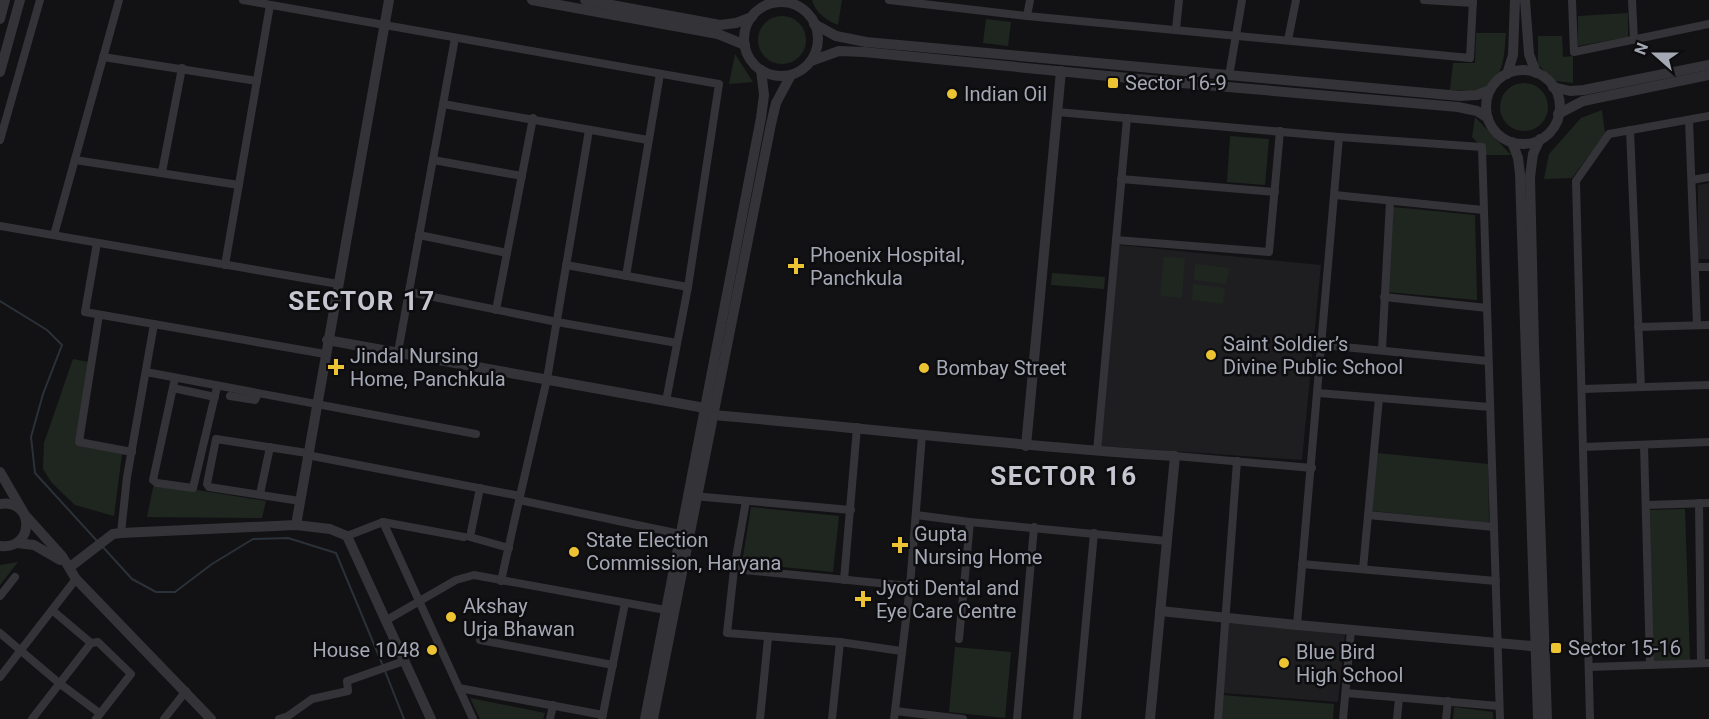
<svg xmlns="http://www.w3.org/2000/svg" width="1709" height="719" font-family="Roboto,sans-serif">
<rect width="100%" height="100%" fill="#121214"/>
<g fill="#1e1e21">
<path d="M1709,183v76h-11v-74z"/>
<path d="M1119,245l202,20 -19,195 -201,-14z"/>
<path d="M1228,623l117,11 -7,68 -115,-9z"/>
</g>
<g fill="#1f2620">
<path d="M812,0h30l-4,25c-11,-4 -23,-13 -26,-25z"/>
<path d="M1628,13v24l-50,9v-30z"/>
<circle cx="782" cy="40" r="24"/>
<path d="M986,19l25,3 -3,24 -25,-3z"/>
<path d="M1476,33h30c-2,21 -1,44 -22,55 -9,5 -24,2 -34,2l3,-27h22z"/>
<path d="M1538,36h24l1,21 10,-1v27l-17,-2 -18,-16z"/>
<path d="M735,54l18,28 -24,2z"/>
<circle cx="1524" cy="107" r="24"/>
<path d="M1602,110l3,24 -33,44 -28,1 5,-25 32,-36z"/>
<path d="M1475,117l36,38h-26l-2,-7 -11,-11z"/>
<path d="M1230,136l39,3 -4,46 -38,-3z"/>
<path d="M1393,207l82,8 2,85 -91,-8z"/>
<path d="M1164,257l21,1 -3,40 -22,-2z"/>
<path d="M1195,264l34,4 -3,16 -32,-4z"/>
<path d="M1052,273l53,4 -1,12 -53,-4z"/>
<path d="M1193,284l32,4 -2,16 -31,-4z"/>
<path d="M73,359l16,3 -14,83 47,9 -8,62 -39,-11 -23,-22 -9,-14 1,-26z"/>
<path d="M1377,453l111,11 1,59 -117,-12z"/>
<path d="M154,483l112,18 -4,17 -115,-1z"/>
<path d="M751,507l88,9 -6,56 -91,-9z"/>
<path d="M1685,509l5,151 -38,1 -4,-151z"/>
<path d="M18,562l-18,23v-20z"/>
<path d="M955,647l56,5 -6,66 -56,-6z"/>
<path d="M1222,695l112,9 -1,15h-113z"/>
<path d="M470,698l75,15 -2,6h-63z"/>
<path d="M1454,707l39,5v7h-40z"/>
</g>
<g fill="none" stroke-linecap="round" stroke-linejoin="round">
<g stroke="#2b3139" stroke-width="2">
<path d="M0,301l47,29 15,15 -19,49 -12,43 4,36 63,69"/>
<path d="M102,546l30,33 24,13h19l37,-28 41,-25 35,-1 48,15 47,113"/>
<path d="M385,671l19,48"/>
</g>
<g stroke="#333338" stroke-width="8">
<path d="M243,0l476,84 -31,203 -22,114"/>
<path d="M889,0l138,16 443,42 3,-58"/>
<path d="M1424,0l49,3"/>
<path d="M1572,0l2,52 135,-28"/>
<path d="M1632,0l2,40"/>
<path d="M1027,16l3,-16"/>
<path d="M1176,29l3,-29"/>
<path d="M1288,40l8,-40"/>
<path d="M103,57l154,24"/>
<path d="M1229,76l13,-76"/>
<path d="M443,104l205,36"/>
<path d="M1057,112l282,25 143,10 18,572"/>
<path d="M1689,120l8,205"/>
<path d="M1630,130l11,257"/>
<path d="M0,140l40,-140"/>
<path d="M75,160l164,25"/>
<path d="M433,160l89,16"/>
<path d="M162,172l20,-104"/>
<path d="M1121,179l154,13"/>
<path d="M1692,180l17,-3"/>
<path d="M1335,195l148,15"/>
<path d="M0,226l338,58"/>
<path d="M54,235l65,-235"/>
<path d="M419,235l88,18"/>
<path d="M1116,240l153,12 11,-121"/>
<path d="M97,243l-12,69 240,42"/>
<path d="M225,265l45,-260"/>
<path d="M566,265l122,22"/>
<path d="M1695,267h14"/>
<path d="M626,276l34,-202"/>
<path d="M409,292l148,30 120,21"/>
<path d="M1384,297l103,11"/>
<path d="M496,310l37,-192"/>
<path d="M99,315l-20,127 53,10"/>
<path d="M1638,327l71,-2"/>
<path d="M1323,345l165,16"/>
<path d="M1382,350l8,-149"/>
<path d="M398,352l57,-314"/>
<path d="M146,372l330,62"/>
<path d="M175,378l-22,102 4,3 36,5 24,-101"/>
<path d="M173,388l42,9"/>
<path d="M1582,389l127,-4"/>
<path d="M1318,393l172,14"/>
<path d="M230,396l25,4 3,-6"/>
<path d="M1644,445l6,220"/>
<path d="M1583,447l126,-5"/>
<path d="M1097,451l30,-333"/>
<path d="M307,455l213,41 -19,85"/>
<path d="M1175,456l137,12"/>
<path d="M480,488l-10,49 39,11"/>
<path d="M260,494l10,-47"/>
<path d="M520,496l27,-117 42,-249"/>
<path d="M693,496l158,14"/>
<path d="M519,500l161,34"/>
<path d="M300,501l-91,-14 -2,-3 9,-45 91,14"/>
<path d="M746,501l-12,68 -7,64 113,9 61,9"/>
<path d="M1699,503l2,160"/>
<path d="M1646,505l63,-2"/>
<path d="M916,515l54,7 197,19"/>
<path d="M1368,515l126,12"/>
<path d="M383,522l81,15"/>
<path d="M121,533l6,-56 27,-153"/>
<path d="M347,536l36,-14 90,197"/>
<path d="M1302,564l194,17"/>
<path d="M734,569l176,17"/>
<path d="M1363,569l16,-171"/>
<path d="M844,580l13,-153"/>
<path d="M0,596l15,-19"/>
<path d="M52,610l39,33 7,-1 33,32 -35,45"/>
<path d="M385,621l71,-41 18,-5 197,36"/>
<path d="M1297,625l42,-488"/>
<path d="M0,633l59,50 39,29h3"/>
<path d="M959,639l11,-117"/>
<path d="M480,640l133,25"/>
<path d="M1589,667l120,-4"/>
<path d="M0,677l76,-98"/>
<path d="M459,688l144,27"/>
<path d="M1346,693l153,13"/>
<path d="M895,711l68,8"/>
<path d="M32,719l59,-76"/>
<path d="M164,719l22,-28"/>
<path d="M279,719l9,-3 24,-17 36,-8 -1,-10 57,-20"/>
<path d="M550,719l3,-14"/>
<path d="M602,719l23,-116"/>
<path d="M760,719l8,-81"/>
<path d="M832,719l8,-77"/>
<path d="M894,719l16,-133 12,-151"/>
<path d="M1017,719l17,-192"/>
<path d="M1077,719l17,-186"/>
<path d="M1218,719l19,-258"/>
<path d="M1343,719l8,-89"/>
<path d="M1397,719l2,-21"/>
<path d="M1446,719l2,-18"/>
<path d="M1590,719l-14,-538 33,-47 100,-18"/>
</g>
<g stroke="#333338" stroke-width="10">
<path d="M532,0l186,34 27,11"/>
<path d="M585,0l135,25 16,-2 16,-6"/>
<path d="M1525,0l4,54 7,19"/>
<circle cx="781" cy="39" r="37"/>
<path d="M0,19l5,-19"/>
<path d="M814,24l22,12 30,6 594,54 17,-1 13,-5"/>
<path d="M811,61l28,-10 25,1 306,30 288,25 19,4 11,7"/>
<circle cx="1523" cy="107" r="37"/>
<path d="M0,72l20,-72"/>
<path d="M1507,74l6,-19 2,-55"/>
<path d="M1553,87l17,4 14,-1 125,-25"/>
<path d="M1558,114l25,-13 126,-26"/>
<path d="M1540,139l-7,15 -3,23 4,169 13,373"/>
<path d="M1512,142l6,16 2,16 18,545"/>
<path d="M327,340l378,68 8,7c154,13 307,32 462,41l-25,263"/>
<path d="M1026,446l35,-375"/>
<path d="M0,472l25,43 37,41 14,23 135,140"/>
<path d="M0,504c34,-6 36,46 0,42"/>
<path d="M296,525l93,-525"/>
<path d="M17,543l17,2 26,15"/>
<path d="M70,567l43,-33 8,-1 175,-8 34,4 17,7 84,183"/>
<path d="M1160,611l137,14 245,22"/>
<path d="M645,719l116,-601 3,-23 -3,-25"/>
<path d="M653,719l118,-595 5,-21 15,-28"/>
</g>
</g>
<g fill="#ebc333" stroke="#0d0d0f" stroke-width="2">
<rect x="1107" y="77" width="12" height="12" rx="3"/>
<circle cx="952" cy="94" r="6"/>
<path d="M793 257h6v6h6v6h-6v6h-6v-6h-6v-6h6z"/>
<circle cx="1211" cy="355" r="6"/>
<path d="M333 358h6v6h6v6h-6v6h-6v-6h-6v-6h6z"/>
<circle cx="924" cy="368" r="6"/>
<path d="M897 536h6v6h6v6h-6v6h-6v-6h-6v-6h6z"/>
<circle cx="574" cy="552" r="6"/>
<path d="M860 590h6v6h6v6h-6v6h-6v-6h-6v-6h6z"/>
<circle cx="451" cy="617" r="6"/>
<rect x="1550" y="642" width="12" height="12" rx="3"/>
<circle cx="432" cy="650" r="6"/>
<circle cx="1284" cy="663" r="6"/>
</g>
<g text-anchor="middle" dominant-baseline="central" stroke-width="5" stroke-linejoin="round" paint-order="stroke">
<g font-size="20" fill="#a4a7b4" stroke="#0d0d0f" text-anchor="start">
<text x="1125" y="83">Sector 16-9</text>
<text x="964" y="94">Indian Oil</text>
<text x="810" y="255">Phoenix Hospital,<tspan x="810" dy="23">Panchkula</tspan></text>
<text x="1223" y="344">Saint Soldier’s<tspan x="1223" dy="23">Divine Public School</tspan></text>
<text x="350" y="356">Jindal Nursing<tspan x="350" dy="23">Home, Panchkula</tspan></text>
<text x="936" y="368">Bombay Street</text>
<text x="914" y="534">Gupta<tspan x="914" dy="23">Nursing Home</tspan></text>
<text x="586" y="540">State Election<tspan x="586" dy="23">Commission, Haryana</tspan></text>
<text x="876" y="588">Jyoti Dental and<tspan x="876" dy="23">Eye Care Centre</tspan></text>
<text x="463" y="606">Akshay<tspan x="463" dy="23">Urja Bhawan</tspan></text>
<text x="1568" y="648">Sector 15-16</text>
<text x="420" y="650" text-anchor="end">House 1048</text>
<text x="1296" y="652">Blue Bird<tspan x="1296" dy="23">High School</tspan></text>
</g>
<g font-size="26" font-weight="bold" letter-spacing="1.5" fill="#c5c6d0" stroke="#0d0d0f">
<text x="362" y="301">SECTOR 17</text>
<text x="1064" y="476">SECTOR 16</text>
</g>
</g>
<g transform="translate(1655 54) rotate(291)" stroke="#0d0d0f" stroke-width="4.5" paint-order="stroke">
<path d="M0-4.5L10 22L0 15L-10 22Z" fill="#a4a7b4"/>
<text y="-9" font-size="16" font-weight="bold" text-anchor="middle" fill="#a4a7b4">N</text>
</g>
</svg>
